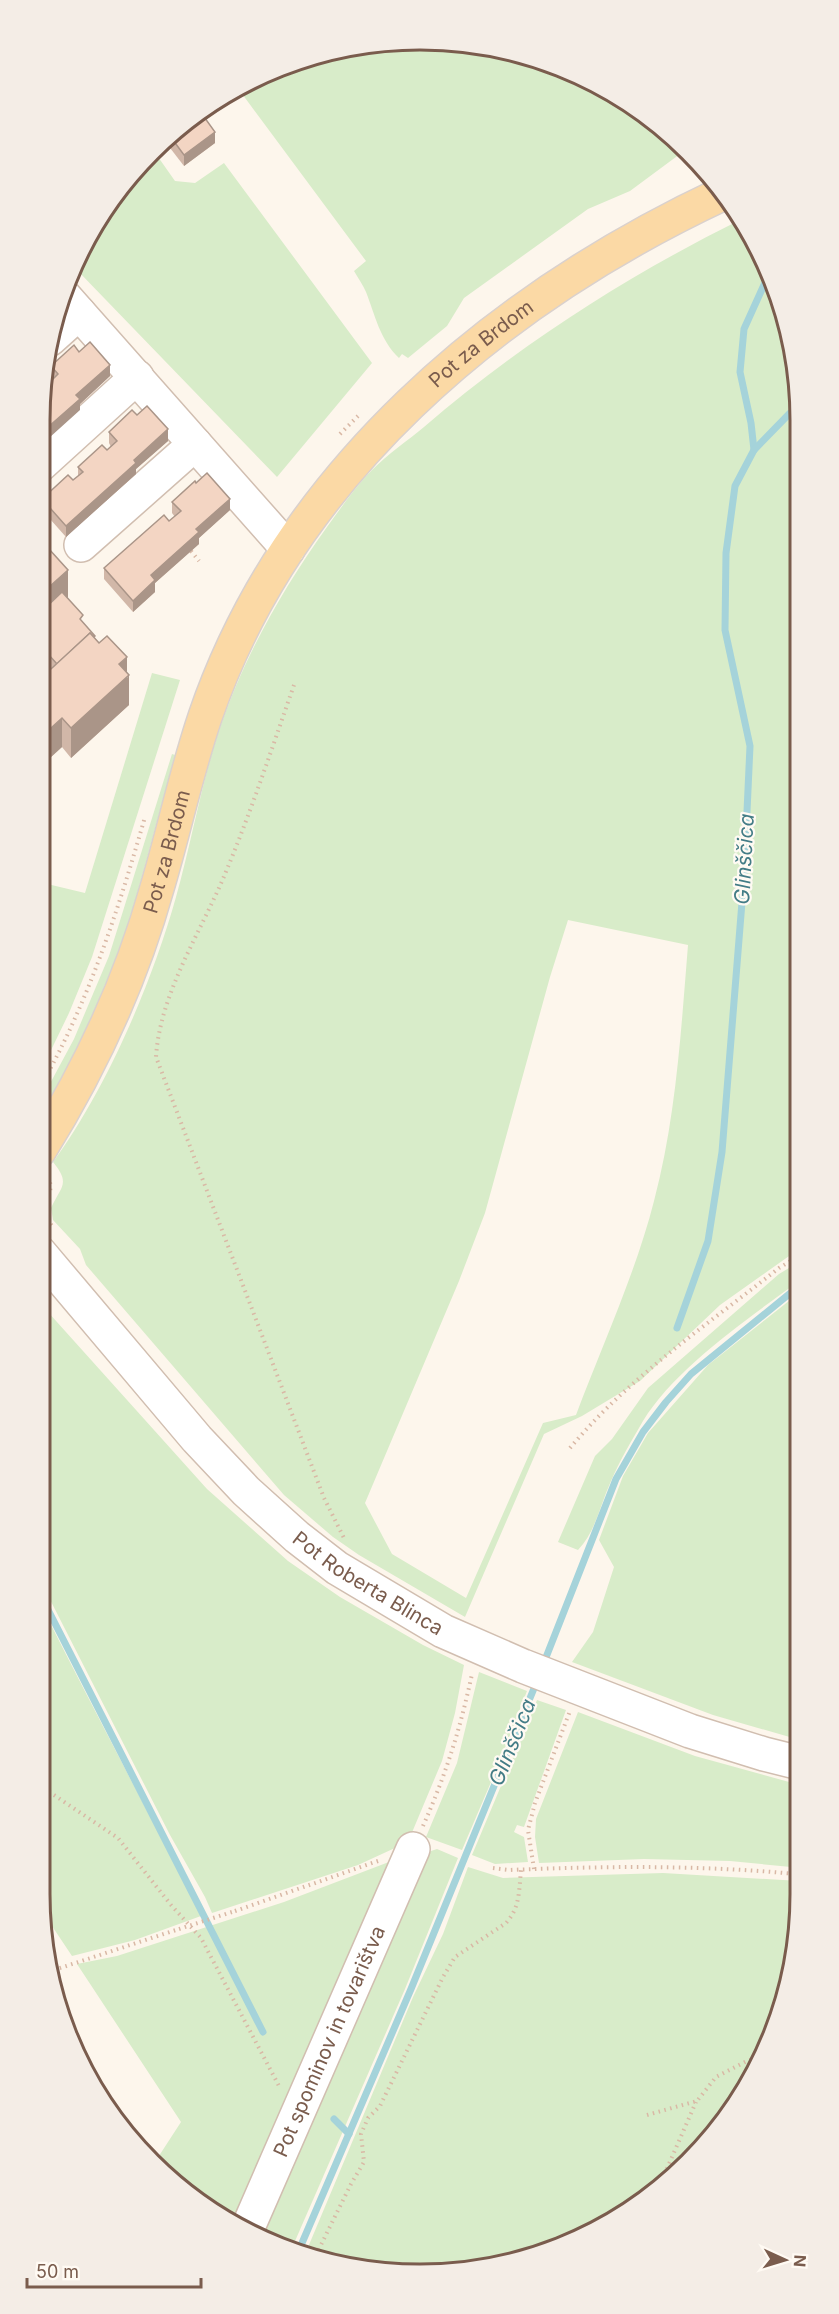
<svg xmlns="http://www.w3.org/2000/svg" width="839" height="2314" font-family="Inter,sans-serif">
<rect width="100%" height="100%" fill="#fdf6ec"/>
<g fill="#d8ecc9" fill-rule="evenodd">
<path d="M369,42l149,10 92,38 74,61 -54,40 -42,18 -124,89 -17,28 -39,32 -6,-4 -3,4c-19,-18 -24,-43 -33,-66 -3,-7 -8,-14 -12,-21l12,-10 -129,-174z"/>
<path d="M156,154l19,27 20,2 29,-20 148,200 -95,114 -200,-207 40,-82z"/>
<path d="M740,220l21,32 36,117 2,880 -79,56 -80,76 -58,35 -38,18 -79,183 -106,-62 -26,-18 -49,-42 -198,-230 -6,-16 -27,-29 -2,-12c10,-22 20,-24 2,-46 53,-72 99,-179 123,-265 15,-53 24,-107 41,-160 24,-75 64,-146 110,-210 14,-19 28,-40 45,-57 16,-16 35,-29 52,-43 95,-82 203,-151 316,-207zM568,920l120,25c-7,86 -12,173 -34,256 -18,71 -52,145 -78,214l-33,8 -77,175 -74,-44 -27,-51 94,-222 26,-68 65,-236z"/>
<path d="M152,673l28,7 -88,277 -23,56 -30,62v-193l46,11z"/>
<path d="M172,754l3,1c-16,57 -30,115 -48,172 -23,66 -52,130 -88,190v-13l35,-65 35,-83z"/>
<path d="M799,1262v19c-50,37 -124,87 -156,140 -11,19 -23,39 -32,60 -11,24 -15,50 -33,69l-20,-8 37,-86 17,-17 36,-51 131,-114z"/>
<path d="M799,1293l1,447 -87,-25 -141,-53 21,-30 21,-65 -15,-27 24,-64 25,-43 60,-68z"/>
<path d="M39,1302l168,187 81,72 52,36 83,48 41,20 -9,48 -13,48 -34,81 -50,23 -146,48 -7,-16 -35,-62 -131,-257z"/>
<path d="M39,1601c53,106 109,210 162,315l-66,24 -63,16 -30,-45 -3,-17z"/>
<path d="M479,1672l48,19 -27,70 -38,89 -36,-13 31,-74z"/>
<path d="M537,1700l29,10 -42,117 -7,-2 -3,7 10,5 4,25 -33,2 -23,-9z"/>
<path d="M578,1712l117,44 105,29v71l-9,11 -61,-6 -86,-2 -105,4 -4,-26 1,-18z"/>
<path d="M437,1849l21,9 -53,131 -113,259 -40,-12 167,-381z"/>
<path d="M402,1857l-162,370 -85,-65 26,-40 -104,-158 40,-8 167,-54z"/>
<path d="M468,1867l35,11 160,-5 137,8 -13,112 -51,113 -105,105 -113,51 -148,10 -64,-20 107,-255 30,-63z"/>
</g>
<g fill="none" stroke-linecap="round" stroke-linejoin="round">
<g stroke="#a5d3da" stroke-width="7">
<path d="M754,450l-3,-27 -11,-51 4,-43 24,-53"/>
<path d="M677,1328l31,-87 14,-89 22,-275 6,-131 -25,-116 1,-77 9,-67 19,-36 36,-37 7,-4"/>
<path d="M39,1592l224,440"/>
<path d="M543,1665l73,-186 27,-47 23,-30 25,-28 108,-88"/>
<path d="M334,2119l15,15"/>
<path d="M299,2250l112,-261 126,-308"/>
</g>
<g stroke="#d1beb0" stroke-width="36">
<g id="minor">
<path d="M64,296l224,253"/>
<path d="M50,339l29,-26"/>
<path d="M39,466l98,-89"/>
<path d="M81,545l114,-101"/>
<path id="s1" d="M39,1252l158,187 49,52 51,46 40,31 106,63 80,35 167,65 74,23 36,9"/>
<path id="s2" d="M246,2232l167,-383"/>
</g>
</g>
<g stroke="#dad1cd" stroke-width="36">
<g id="major">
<path id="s3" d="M39,1151c51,-82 92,-170 118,-263 17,-57 29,-115 48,-171 83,-243 291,-417 517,-523"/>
</g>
</g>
<g stroke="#d9b8a5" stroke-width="4" stroke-dasharray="1.5 4.5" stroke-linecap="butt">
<path d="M220,98l1,10"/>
<path d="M340,434l18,-18"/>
<path d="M191,551l8,10"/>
<path d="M294,685c-22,63 -43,127 -69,189 -24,58 -65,119 -69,183l168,441 21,42"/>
<path d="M39,1089c49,-85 79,-178 106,-272"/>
<path d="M45,1202v14l9,13"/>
<path d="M39,1211c9,-12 16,-22 8,-36"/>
<path d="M570,1448c59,-71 137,-123 209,-180l20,-12"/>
<path d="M39,1785l79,53 53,67 30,33 78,148"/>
<path d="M423,1826c23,-52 37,-96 49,-152"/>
<path d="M493,1868l16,2c96,-4 191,-5 287,4l4,-6"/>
<path d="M534,1869l-6,-39 7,-27 35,-92"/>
<path d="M235,1911l143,-50"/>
<path d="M54,1970l125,-41"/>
<path d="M647,2115l50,-14 19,-24 33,-17 8,-1"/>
<path d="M662,2180l34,-78"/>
<path d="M316,2255l35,-71 13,-22 -3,-28 7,-16 12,-12 63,-129 12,-20 51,-34c14,-15 13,-33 15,-53"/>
</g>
<use href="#minor" stroke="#fff" stroke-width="33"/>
<use href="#major" stroke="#fbd9a5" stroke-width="33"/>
<path stroke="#d9b8a5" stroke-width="4" stroke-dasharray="1.5 4.5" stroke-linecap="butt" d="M179,1929l56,-18"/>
</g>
<g fill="#d1b7a8">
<path d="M202,114l13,29 -31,23 -17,-22z"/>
<path d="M79,352l31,24 -30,28v6l-32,-26 4,-4 -1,-2v-12z"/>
<path d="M137,415l31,26 -32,28v5l-70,63 -24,-27v-11l31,-19 5,-3v-10l29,-17 4,-3 -2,-4v-11z"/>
<path d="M196,483l34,27 -31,28v6l-44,39v9l-22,20 -29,-33v-11l71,-51 -3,-4v-11z"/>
<path d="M39,538l29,60 15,25 12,15 32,34 2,33 -58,53 -9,-11 -11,10 -12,-13v-64l9,-8 -9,-11z"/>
</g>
<g fill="#aa9588">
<path d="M215,132v11l-31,23v-11z"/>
<path d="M110,365v11l-30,28v6l-41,37v-12l37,-40z"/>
<path d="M168,429v12l-32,28v5l-70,63v-11l68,-66z"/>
<path d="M230,499v11l-31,28v6l-44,39v9l-22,20v-11l18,-26 45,-46z"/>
<path d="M68,570v29l-29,27v-30z"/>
<path d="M127,657v21l2,-3v30l-58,53v-30l48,-64z"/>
<path d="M62,718v29l-11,10v-29z"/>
</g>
<g fill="#f3d5c3" stroke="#aa9588" stroke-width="1.5">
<path d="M202,114l13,18 -31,23 -11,-15z"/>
<path d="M90,342l20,23 -34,30 4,4 -41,36v-15l5,-39 4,3 10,-10 -7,-8 23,-21 5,7z"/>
<path d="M147,406l21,23 -34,31 2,3 -70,63 -24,-27 26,-24 5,5 10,-8 -5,-5 24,-22 5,5 10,-9 -8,-9 23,-22 5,5z"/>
<path d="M207,473l23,26 -34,30 3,3 -48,43 4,5 -22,21 -29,-33 60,-53 5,6 12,-10 -9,-9 23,-21 1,2z"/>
<path d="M39,538l29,32 -29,26z"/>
<path d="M62,592l21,23 -3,4 15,17 -1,1 -4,-4 -33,31 -18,-20v-30z"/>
<path d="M90,633l9,10 8,-7 20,21 -8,7 10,11 -58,53 -9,-10 -11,10 -12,-13v-35z"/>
</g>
<g text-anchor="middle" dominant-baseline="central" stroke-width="4.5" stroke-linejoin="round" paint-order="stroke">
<g font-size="20" fill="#7a5c4d" stroke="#fffaf3">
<text stroke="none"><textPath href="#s3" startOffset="938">Pot za Brdom</textPath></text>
<text stroke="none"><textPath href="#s3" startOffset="327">Pot za Brdom</textPath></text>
<text stroke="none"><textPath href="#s1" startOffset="470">Pot Roberta Blinca</textPath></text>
<text stroke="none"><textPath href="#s2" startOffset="208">Pot spominov in tovarištva</textPath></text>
</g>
<g font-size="21" font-style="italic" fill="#437c86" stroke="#fffaf3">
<text transform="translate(744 859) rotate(-87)">Glinščica</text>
<text transform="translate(512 1742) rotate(-68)">Glinščica</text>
</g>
</g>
<path d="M0 0H839V2314H0ZM420 50H420A370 370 0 0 1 790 420V1894A370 370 0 0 1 420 2264H420A370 370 0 0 1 50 1894V420A370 370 0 0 1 420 50Z" fill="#f4ede6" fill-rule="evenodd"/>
<path fill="none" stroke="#7a5c4d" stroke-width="3" d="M420 50H420A370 370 0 0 1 790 420V1894A370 370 0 0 1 420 2264H420A370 370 0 0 1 50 1894V420A370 370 0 0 1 420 50Z"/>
<g transform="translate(785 2260) rotate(94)" stroke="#fffaf3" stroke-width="4.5" paint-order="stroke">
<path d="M0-4.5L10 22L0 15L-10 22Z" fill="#7a5c4d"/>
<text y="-9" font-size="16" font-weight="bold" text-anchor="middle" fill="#7a5c4d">N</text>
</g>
<path d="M27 2278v9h174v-9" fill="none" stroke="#7a5c4d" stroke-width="3"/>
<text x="36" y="2278" font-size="18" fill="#7a5c4d" stroke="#fffaf3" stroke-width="4.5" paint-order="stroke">50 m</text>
</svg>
